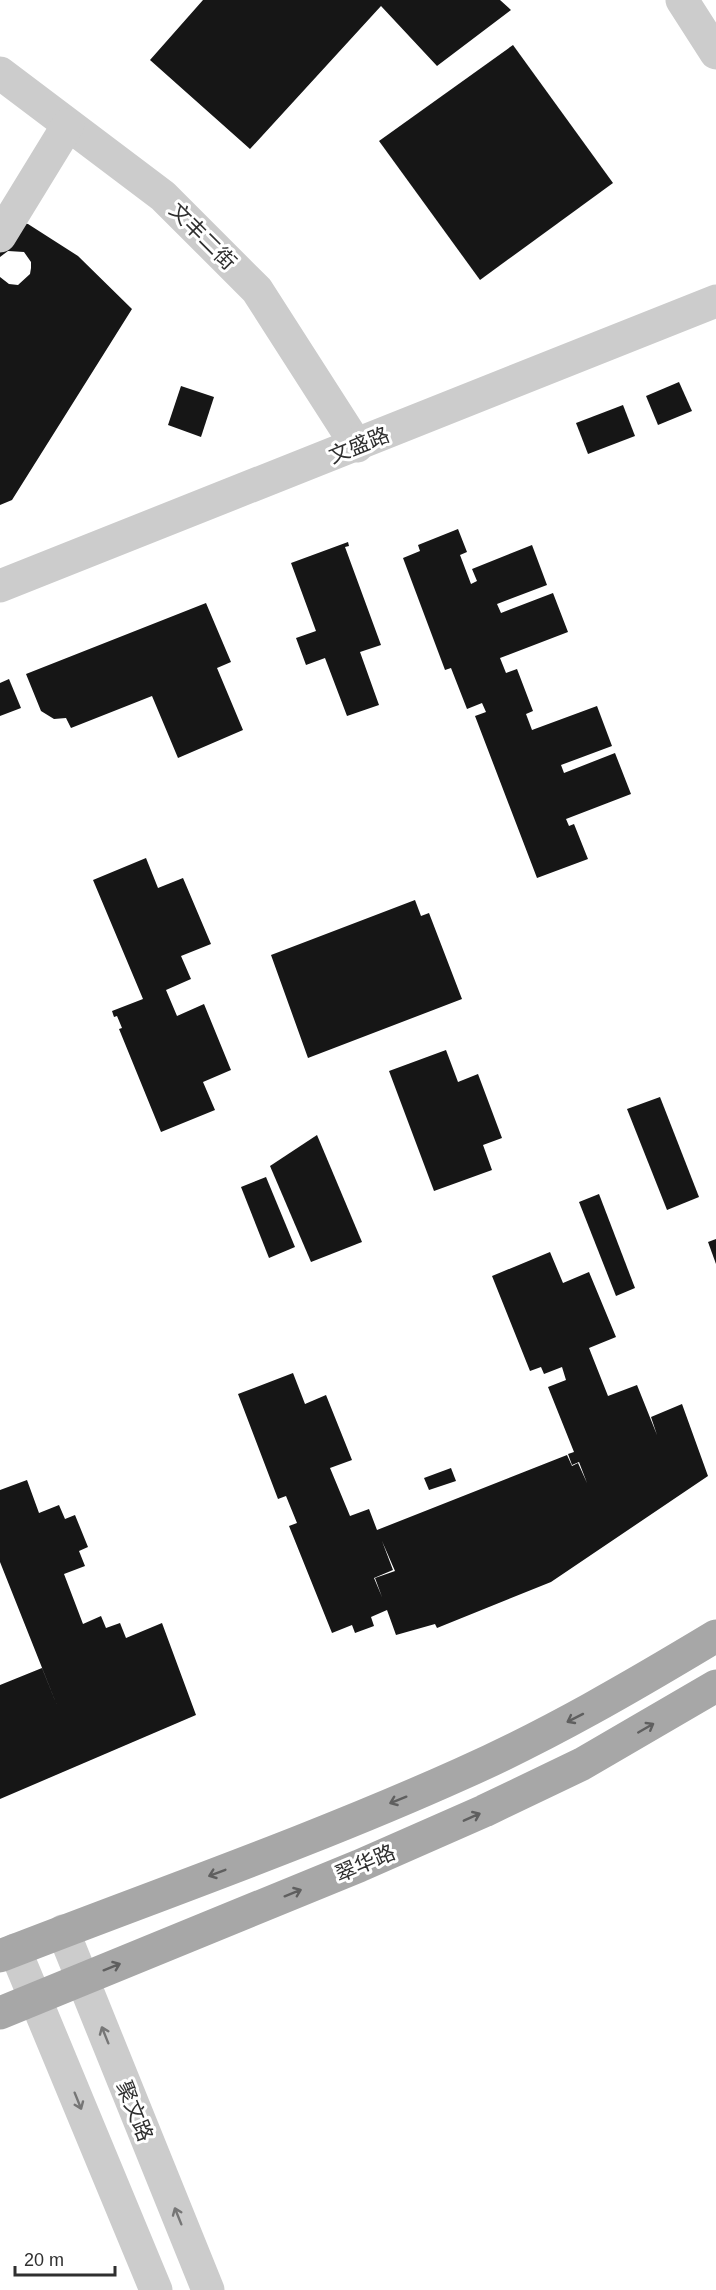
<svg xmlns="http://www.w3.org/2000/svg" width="716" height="2290" viewBox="0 0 716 2290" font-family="Helvetica,'Noto Sans SC',sans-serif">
	<rect width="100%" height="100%" fill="#fff"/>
	<g fill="#161616" fill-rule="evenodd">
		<polygon points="203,0 500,0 511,10 437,66 381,6 250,149 150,60"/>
		<polygon points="513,45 613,183 480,280 379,141"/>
		<polygon points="14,221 28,224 78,256 132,309 12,500 0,505 0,277 9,284 18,285 30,274 31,268 31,262 24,252 8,251 0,257 0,224"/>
		<polygon points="679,382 692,411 658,425 646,396"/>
		<polygon points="181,386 214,397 201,437 168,425"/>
		<polygon points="623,405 635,436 588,454 576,423"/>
		<polygon points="458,529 467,552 460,555 471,584 477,581 472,569 532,545 547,585 497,604 501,613 553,593 568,632 500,658 506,673 517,669 533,711 526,714 532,730 597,706 612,746 561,765 564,773 615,753 631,794 566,819 569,826 574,824 588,859 537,878 475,716 486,712 482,703 467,709 451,668 445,670 403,558 420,551 418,545"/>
		<polygon points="348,542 349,546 345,547 381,645 360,652 379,705 347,716 325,658 306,665 296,638 316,631 291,563"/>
		<polygon points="206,603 231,662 217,668 243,730 178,758 152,696 71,728 66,718 54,719 41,711 26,674"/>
		<polygon points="9,679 21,708 0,716 0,683"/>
		<polygon points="146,858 158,888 183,878 211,944 181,956 191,979 166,990 177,1016 204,1004 231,1070 203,1082 215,1110 161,1132 119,1029 122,1028 117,1016 114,1017 112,1011 143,999 93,880"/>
		<polygon points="415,900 421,916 429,913 462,999 308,1058 271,955"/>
		<polygon points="446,1050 458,1082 478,1074 502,1138 483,1145 492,1170 434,1191 389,1071"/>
		<polygon points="660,1097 699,1197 667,1210 627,1109"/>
		<polygon points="317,1135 362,1242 311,1262 270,1166"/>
		<polygon points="266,1177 295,1247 269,1258 241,1187"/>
		<polygon points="599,1194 635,1288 616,1296 579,1202"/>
		<polygon points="716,1239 716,1264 708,1242"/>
		<path d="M550,1252l13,31 26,-11 27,65 -27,11 19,48 29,-11 20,50 -6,-18 31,-13 26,72 -157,106 -114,46 -2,-4 -39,11 -9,-25 -16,7 3,9 -19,7 -3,-8 -20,8 -43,-107 8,-3 -11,-27 -8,3 -40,-105 55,-21 12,31 21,-9 26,65 -22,8 20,48 19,-7 8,21 190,-75 5,11 6,-3 9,20 -8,-21 -7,3 -4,-11 6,-2 -26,-65 18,-7 -4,-13 -18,7 -3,-7 -11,4 -38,-95zM382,1541l13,30 -20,7 7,19 -8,-19 19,-8z"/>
		<polygon points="451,1468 456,1481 429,1490 424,1478"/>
		<polygon points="27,1480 39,1513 59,1505 65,1519 75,1515 88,1547 79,1551 85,1566 64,1574 83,1624 101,1616 106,1628 120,1623 126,1638 162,1623 196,1715 0,1799 0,1685 42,1668 58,1708 0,1562 0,1490"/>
	</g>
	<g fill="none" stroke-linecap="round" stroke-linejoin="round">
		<g stroke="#ccc" stroke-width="33">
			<polyline points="682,0 716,53"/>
			<polyline points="0,73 163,196 257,290 357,446"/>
			<polyline points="0,236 68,125"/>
			<polyline points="0,586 716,301"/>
			<polyline points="63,1931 208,2290"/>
			<polyline points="15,1950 156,2290"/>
		</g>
		<g stroke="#a7a7a7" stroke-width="33">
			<path d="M0,1956c154,-60 310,-114 461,-182 88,-39 172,-88 255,-138"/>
			<polyline points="0,2013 359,1866 484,1811 582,1764 716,1686"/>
		</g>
	</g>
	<defs><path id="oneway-shaft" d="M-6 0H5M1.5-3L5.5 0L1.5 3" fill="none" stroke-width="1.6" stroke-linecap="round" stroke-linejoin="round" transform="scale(1.5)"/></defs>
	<g stroke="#5f5f5f">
		<use href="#oneway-shaft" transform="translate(575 1718) rotate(153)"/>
		<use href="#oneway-shaft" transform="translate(646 1728) rotate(-30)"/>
		<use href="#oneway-shaft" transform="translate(398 1800) rotate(158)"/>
		<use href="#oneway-shaft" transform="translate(472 1817) rotate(-24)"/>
		<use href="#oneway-shaft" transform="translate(217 1873) rotate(159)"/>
		<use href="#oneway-shaft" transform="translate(293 1893) rotate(-22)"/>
		<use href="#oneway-shaft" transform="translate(112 1967) rotate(-22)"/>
	</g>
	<g stroke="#767676">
		<use href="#oneway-shaft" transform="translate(105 2035) rotate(-112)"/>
		<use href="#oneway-shaft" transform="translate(78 2101) rotate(68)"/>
		<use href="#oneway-shaft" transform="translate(178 2216) rotate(-112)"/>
	</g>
	<g text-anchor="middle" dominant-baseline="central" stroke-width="6" stroke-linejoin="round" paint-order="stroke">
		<g font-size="21" fill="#2f2f2f" stroke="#fff">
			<text transform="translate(203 236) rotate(45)">文丰二街</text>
			<text transform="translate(359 445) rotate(-22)">文盛路</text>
			<text transform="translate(365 1863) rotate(-23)">翠华路</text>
			<text transform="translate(135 2111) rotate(68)">聚文路</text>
		</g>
	</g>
	<path d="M15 2266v9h100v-9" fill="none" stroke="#2f2f2f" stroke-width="3"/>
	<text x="24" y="2266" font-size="18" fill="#2f2f2f" stroke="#ffffff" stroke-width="4.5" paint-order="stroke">20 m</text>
</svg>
